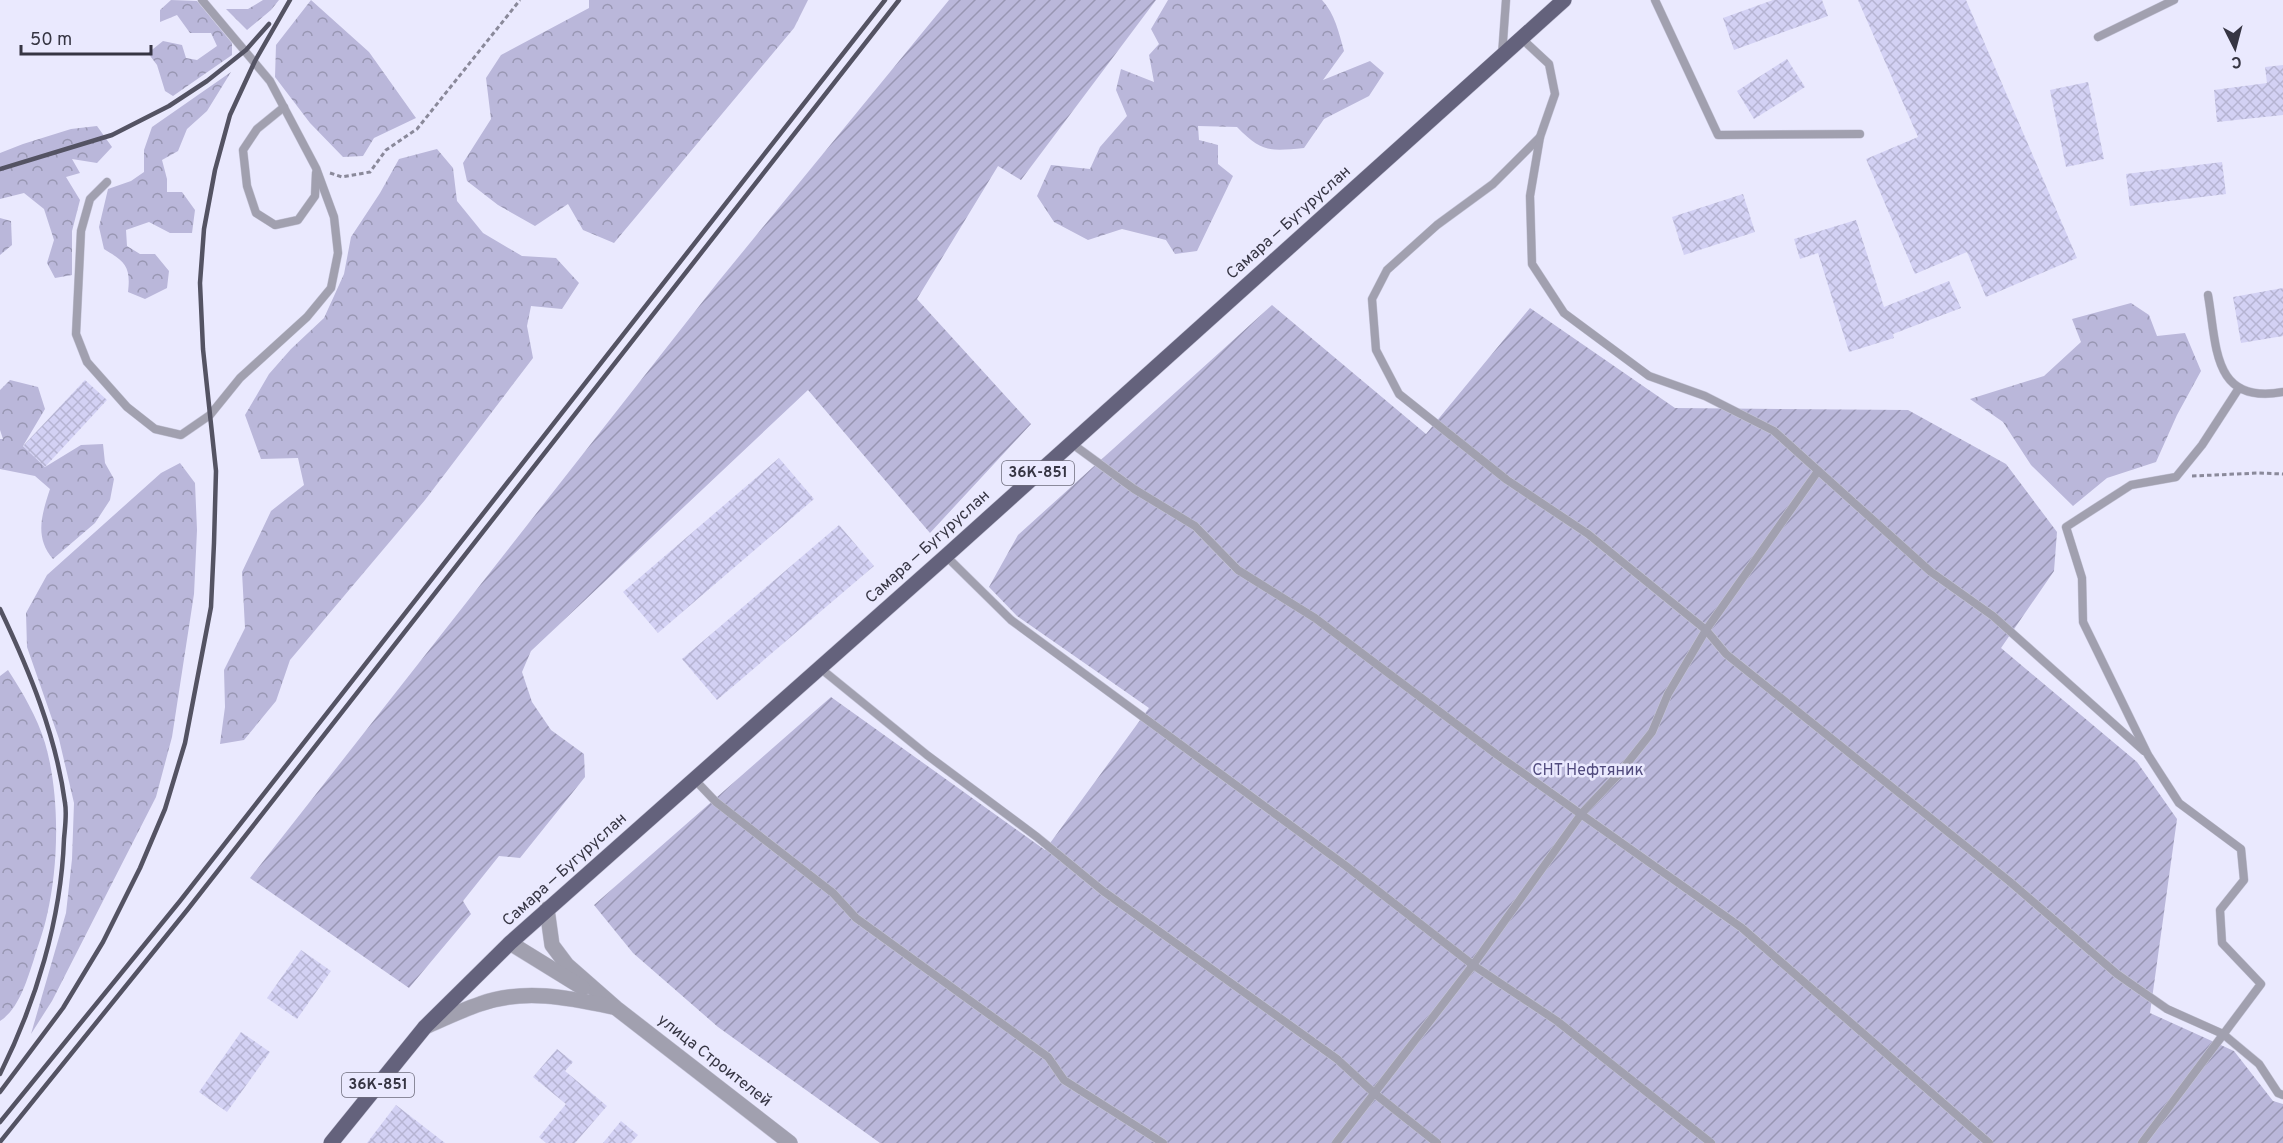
<svg xmlns="http://www.w3.org/2000/svg" width="2283" height="1143" viewBox="0 0 2283 1143" font-family="Overpass,sans-serif">
	<defs>
		<pattern id="forest-crowns" width="20" height="18" patternUnits="userSpaceOnUse" patternTransform="scale(1.5)"><rect width="20" height="18" fill="#bab7da"/><path d="M2 6a3 3 0 1 1 6 0M12 15a3 3 0 1 1 6 0" fill="none" stroke="#9896b2"/></pattern>
		<pattern id="garden-furrows" width="10" height="10" patternUnits="userSpaceOnUse" patternTransform="scale(1.5)"><rect width="10" height="10" fill="#bab7da"/><path d="M-1 1l2-2M0 10L10 0M9 11l2-2" fill="none" stroke="#9896b2"/></pattern>
		<pattern id="building-cross-hatch" width="8" height="8" patternUnits="userSpaceOnUse" patternTransform="scale(1.5)"><rect width="8" height="8" fill="#d3d1f4"/><path d="M0 0l8 8M0 8l8-8" fill="none" stroke="#b6b4d2"/></pattern>
	</defs>
	<rect width="100%" height="100%" fill="#eae9fe"/>
	<g fill="url(#forest-crowns)">
		<polygon points="171,0 197,1 232,43 232,55 173,96 165,91 157,65 148,53 163,41 182,45 186,58 197,60 217,46 211,33 190,33 177,15 160,22 160,10"/>
		<polygon points="263,0 279,0 271,10 247,30 226,9 248,9"/>
		<polygon points="311,0 369,52 416,118 374,138 363,156 343,157 310,123 275,77 276,45"/>
		<polygon points="589,0 808,0 794,28 614,243 583,230 568,204 535,226 498,205 467,181 463,163 491,119 486,78 501,55 589,8"/>
		<path d="M1168,0h154c13,14 17,33 22,51l-21,29 47,-19 14,12 -15,23 -45,23 -20,29c-33,3 -42,5 -67,-21l-39,-1 1,14 19,5v19l15,12 -36,75 -22,3 -9,-14 -44,-11 -34,11 -34,-18 -17,-26 14,-31 39,4 10,-22 27,-31 -11,-26 5,-21 33,13 -5,-27 10,-11 -8,-15z"/>
		<path d="M231,72l-24,39 -20,18 -9,22 -16,9 5,19v13h15l13,18 -3,23h-22l-21,-11 -23,8 1,16 13,8h15l14,17 -2,17 -22,11 -17,-7c3,-26 -3,-30 -24,-43l-5,-22 9,-38 23,-8 13,-9v-22l8,-23z"/>
		<polygon points="97,126 112,147 97,163 72,159 80,173 66,177 80,200 72,231 72,275 55,278 47,263 54,240 44,209 24,193 0,199 0,153 23,144 71,129"/>
		<polygon points="437,149 453,168 457,201 483,233 522,256 556,258 579,283 562,309 531,306 527,326 533,358 425,500 290,660 276,701 244,740 220,744 225,707 224,670 245,628 242,572 271,511 304,485 298,458 261,459 245,415 269,374 291,349 324,318 344,274 351,237 380,193 399,159"/>
		<polygon points="0,218 11,221 12,245 0,255"/>
		<polygon points="2131,303 2149,315 2157,336 2185,333 2201,371 2177,415 2156,462 2107,478 2073,506 2031,465 2003,422 1970,399 2044,376 2081,342 2072,319"/>
		<path d="M10,380l28,7 7,22 -22,37 22,21 36,-22 22,-1 2,19 9,16 -4,21 -15,23 -42,36c-19,-22 -11,-45 -3,-70l-15,-13 -35,-7v-30h3l-3,-9v-40z"/>
		<polygon points="180,463 195,483 197,530 194,594 172,737 156,797 52,1001 31,1034 66,913 72,859 74,803 59,739 27,647 26,613 47,575 161,473"/>
		<path d="M8,670c15,23 29,47 37,73 15,51 14,121 2,172 -3,15 -9,30 -13,44 -7,21 -15,50 -34,62v-345z"/>
	</g>
	<g fill="url(#garden-furrows)">
		<polygon points="949,0 1156,0 1021,180 998,166 917,299 1031,424 930,533 808,390 531,651 522,672 532,702 551,730 584,754 585,777 520,858 499,856 463,901 471,914 409,988 250,878 718,282"/>
		<polygon points="1272,305 1426,434 1530,308 1675,408 1908,410 2006,464 2057,532 2054,571 2001,648 2137,762 2177,819 2150,1013 2234,1051 2273,1101 2283,1104 2283,1143 880,1143 718,1027 633,953 594,905 831,697 1045,850 1149,708 1017,616 989,587 1018,535"/>
	</g>
	<g fill="url(#building-cross-hatch)">
		<polygon points="1773,0 1822,0 1828,16 1734,50 1723,18"/>
		<polygon points="1858,0 1966,0 2077,258 1986,297 1967,252 1915,274 1866,159 1918,137"/>
		<polygon points="1787,59 1805,87 1754,119 1737,91"/>
		<polygon points="2283,65 2283,115 2217,122 2214,90 2267,83 2265,67"/>
		<polygon points="2088,82 2104,159 2066,167 2050,90"/>
		<polygon points="2222,162 2226,194 2130,206 2126,174"/>
		<polygon points="1743,194 1755,232 1684,255 1672,217"/>
		<polygon points="1856,220 1884,307 1949,281 1961,308 1893,334 1894,338 1849,352 1818,253 1800,259 1794,239"/>
		<polygon points="2283,288 2283,336 2241,343 2233,297"/>
		<polygon points="85,380 107,400 45,467 23,446"/>
		<polygon points="779,458 814,499 658,633 623,592"/>
		<polygon points="839,525 874,566 717,700 682,659"/>
		<polygon points="301,950 331,971 297,1019 267,998"/>
		<polygon points="241,1032 270,1052 227,1112 199,1092"/>
		<polygon points="557,1049 573,1062 565,1071 607,1106 575,1143 546,1143 539,1137 566,1104 533,1077"/>
		<polygon points="396,1105 445,1143 367,1143"/>
		<polygon points="621,1121 638,1135 631,1143 603,1143"/>
	</g>
	<g fill="none" stroke-linecap="round" stroke-linejoin="round">
		<g stroke="#c6c5d9" stroke-width="9">
			<g id="service">
				<polyline points="1655,0 1718,135 1860,134"/>
				<polyline points="2098,37 2174,0"/>
				<polyline points="1521,38 1549,64 1555,94 1540,137 1493,184 1437,225 1387,270 1372,299 1376,350 1399,394 1507,480 1588,534 1706,630 1726,654 2009,881 2117,974 2167,1009 2223,1034 2259,1064 2278,1093 2283,1095"/>
				<polyline points="1502,55 1506,0"/>
				<polyline points="284,107 257,129 243,150 247,186 256,213 275,225 298,220 315,196 316,173"/>
				<polyline points="1540,137 1530,196 1532,264 1564,313 1649,376 1705,396 1774,431 1931,572 1993,616 2144,751"/>
				<polyline points="107,182 90,199 81,231 76,334 87,362 127,407 155,429 181,435 210,415 240,378 307,317 331,288 338,253 334,217 316,168 270,81 202,0"/>
				<path d="M2208,295c9,51 4,110 75,97"/>
				<polyline points="1071,443 1134,489 1195,526 1238,570 1315,618 1496,754 1742,928 1989,1143"/>
				<polyline points="946,556 1011,620 1346,866 1473,965 1557,1021 1711,1143"/>
				<polyline points="820,668 927,755 1037,837 1103,891 1337,1059 1374,1093 1437,1143"/>
				<polyline points="695,780 716,802 833,893 856,918 1048,1057 1064,1080 1163,1143"/>
				<polyline points="1336,1143 1473,965 1582,813 1617,776 1652,732 1668,694 1706,630 1818,471"/>
				<polyline points="2142,1143 2261,984 2222,943 2220,910 2244,880 2241,849 2179,803 2148,755 2083,622 2082,578 2066,527 2131,485 2176,477 2202,445 2239,388"/>
			</g>
		</g>
		<g stroke="#c6c5d9" stroke-width="16">
			<g id="minor">
				<polyline points="547,909 552,945 567,965 616,1008 790,1143"/>
				<polyline points="510,943 583,988"/>
				<path d="M425,1027c18,-8 37,-17 55,-23 44,-16 90,-6 133,3"/>
			</g>
		</g>
		<g stroke="#c6c5d9" stroke-width="16">
			<polyline id="primary" points="331,1143 425,1027 510,943 946,556 1564,0"/>
		</g>
		<g stroke="#8a899a" stroke-width="3" stroke-dasharray="4.5 3" stroke-linecap="butt">
			<polyline points="330,173 342,177 370,172 386,150 417,129 520,0"/>
			<polyline points="2192,476 2259,473 2283,474"/>
		</g>
		<use href="#service" stroke="#a1a0af" stroke-width="8"/>
		<use href="#minor" stroke="#a1a0af" stroke-width="15"/>
		<use href="#primary" stroke="#64627c" stroke-width="15"/>
		<g stroke="#545363" stroke-width="4.5">
			<polyline points="0,169 112,135 169,106 207,81 246,50 269,24"/>
			<path d="M0,609c29,61 56,126 65,194 2,11 0,24 -1,36 -3,81 -28,163 -64,235"/>
			<polyline points="0,1092 63,1008 103,942 140,868 165,809 185,743 211,607 214,543 216,471 203,349 200,283 204,229 215,170 230,115 255,61 290,0"/>
			<polyline points="0,1122 180,901 885,0"/>
			<polyline points="0,1142 188,909 899,0"/>
		</g>
	</g>
	<g text-anchor="middle" dominant-baseline="central" stroke-width="5" stroke-linejoin="round" paint-order="stroke">
		<g fill="#eae9fe" stroke="#6c6b7b" stroke-width="1.5">
			<rect x="1002" y="461" width="72" height="24" rx="4.5"/>
			<rect x="342" y="1073" width="72" height="24" rx="4.5"/>
		</g>
		<g font-size="15" font-weight="bold" fill="#363543">
			<text x="1038" y="473">36К-851</text>
			<text x="378" y="1085">36К-851</text>
		</g>
		<g font-size="16" fill="#363543" stroke="#eae9fe">
			<text transform="translate(1289 223) rotate(-42)">Самара — Бугуруслан</text>
			<text transform="translate(928 547) rotate(-42)">Самара — Бугуруслан</text>
			<text transform="translate(565 870) rotate(-42)">Самара — Бугуруслан</text>
			<text transform="translate(714 1061) rotate(38)">улица Строителей</text>
		</g>
		<g font-size="16" fill="#504a7d" stroke="#eae9fe">
			<text x="1588" y="771">СНТ Нефтяник</text>
		</g>
	</g>
	<g transform="translate(2235 48) rotate(174)" stroke="#eae9fe" stroke-width="4.5" paint-order="stroke">
	<path d="M0-4.5L10 22L0 15L-10 22Z" fill="#363543"/>
	<text y="-9" font-size="16" font-weight="bold" text-anchor="middle" fill="#363543">С</text>
	</g>
	<path d="M21 45v9h130v-9" fill="none" stroke="#363543" stroke-width="3"/>
	<text x="30" y="45" font-size="18" fill="#363543" stroke="#eae9fe" stroke-width="4.5" paint-order="stroke">50 m</text>
</svg>
